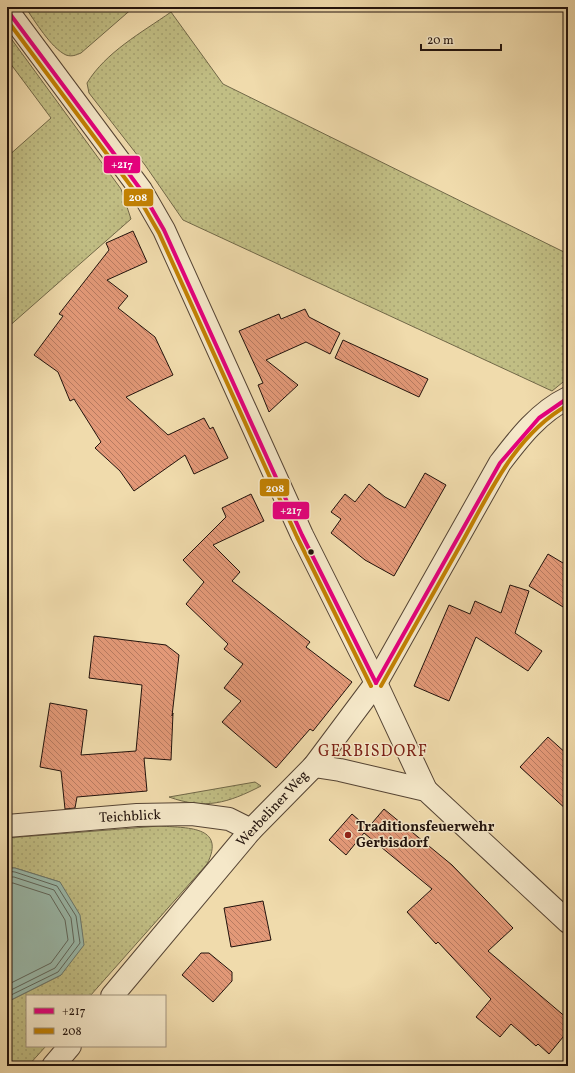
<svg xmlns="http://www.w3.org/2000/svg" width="575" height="1073" viewBox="0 0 575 1073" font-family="Vollkorn,serif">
	<defs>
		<pattern id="grass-dots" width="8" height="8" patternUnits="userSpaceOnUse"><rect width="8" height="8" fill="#c1be84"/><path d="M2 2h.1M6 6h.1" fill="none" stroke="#a6a271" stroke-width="1.8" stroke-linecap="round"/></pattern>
		<pattern id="building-back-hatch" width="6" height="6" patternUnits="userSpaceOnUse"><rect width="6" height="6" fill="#e39978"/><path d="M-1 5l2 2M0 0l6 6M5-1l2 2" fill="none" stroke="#b87b61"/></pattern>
	</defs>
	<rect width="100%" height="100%" fill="#f0dbac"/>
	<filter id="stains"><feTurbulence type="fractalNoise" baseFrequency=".005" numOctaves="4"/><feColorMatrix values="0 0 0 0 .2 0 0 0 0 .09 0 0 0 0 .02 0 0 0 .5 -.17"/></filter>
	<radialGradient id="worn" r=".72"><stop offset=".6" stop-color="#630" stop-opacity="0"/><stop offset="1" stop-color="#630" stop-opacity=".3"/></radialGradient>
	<g fill="url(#grass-dots)" stroke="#716848">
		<path d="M25,7h109l-53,46c-5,2 -9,4 -15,2 -15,-7 -31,-34 -41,-48z"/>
		<path d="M171,12l52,72 345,170v124l-16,13 -369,-171 -38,-55 -56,-72 -2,-10c19,-31 54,-50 84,-71z"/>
		<polygon points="7,33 121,189 131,219 7,328 7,157 51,118 7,59"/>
		<path d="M255,782l6,4c-33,17 -56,24 -92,11z"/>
		<path d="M159,826c26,2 68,-1 48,38l-117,132h-63v50h19l-18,20h-21v-64l54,-27 -1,-93 -45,-14h-8v-30z"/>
	</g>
	<polygon fill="#9abbad" stroke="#6a776d" points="7,868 15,868 60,882 80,915 84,945 61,975 7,1002"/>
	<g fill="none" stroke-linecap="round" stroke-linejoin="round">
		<g stroke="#5e665c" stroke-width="1">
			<polyline points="7,871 15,872 57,886 76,916 80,943 58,972 7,997"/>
			<polyline points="7,877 14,877 54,890 71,918 74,942 55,968 7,992"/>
			<polyline points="7,883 13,883 50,895 65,920 68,940 51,963 7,985"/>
		</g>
	</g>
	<g fill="url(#building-back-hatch)" stroke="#21120c">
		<polygon points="133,231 147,262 107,280 128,296 118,308 155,337 173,375 126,397 168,435 204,418 210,429 213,427 228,458 194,474 185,455 134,491 120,471 95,448 101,442 74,399 70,401 58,372 34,355 63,316 59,314 109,250 106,243"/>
		<polygon points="305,309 309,317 340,333 330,354 306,342 266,360 298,385 269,412 258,385 263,383 239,331 279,314 281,319"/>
		<polygon points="343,340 428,379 419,397 335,358"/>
		<polygon points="425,473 446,485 394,576 365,560 331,533 341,519 331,512 345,494 355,502 369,484 385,497 405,508"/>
		<polygon points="251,494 264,521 213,545 240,572 232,581 310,642 306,647 352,682 313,731 310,729 276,768 222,722 241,701 224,688 243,664 224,649 228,644 186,604 204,582 183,560 226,517 222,508"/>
		<polygon points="548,554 568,566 568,610 529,586"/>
		<polygon points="510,585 529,591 515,633 542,651 528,671 476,637 449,701 414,686 449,605 470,614 475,601 501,613"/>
		<polygon points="94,636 166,645 179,655 172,716 173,713 171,760 144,758 147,791 77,797 75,808 65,809 61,771 40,767 50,703 87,710 81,755 136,751 142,685 89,678"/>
		<polygon points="548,737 568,755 568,811 520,767"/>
		<polygon points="384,809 452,865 513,928 488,951 568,1019 568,1031 549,1054 538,1044 536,1046 511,1024 500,1037 476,1017 491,999 438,942 436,944 407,912 432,889 364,833 346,855 329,840 352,814 368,828 367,829"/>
		<polygon points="263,901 271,940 231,947 224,908"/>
		<polygon points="201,953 209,953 232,972 232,981 213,1002 182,975"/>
	</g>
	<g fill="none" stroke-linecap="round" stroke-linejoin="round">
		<g stroke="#554434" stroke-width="24">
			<g id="minor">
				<polyline points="7,10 141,190 164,230 302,535 376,683 426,790"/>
				<polyline points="314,766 340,770 426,790 568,922"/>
				<polyline points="7,826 137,815 192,814 229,819 251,830"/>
				<polyline points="112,996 251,830 314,766 376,683"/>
				<polyline points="53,1066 70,1046"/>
			</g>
		</g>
		<g stroke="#554434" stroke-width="24">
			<path id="tertiary" d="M376,683l124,-220c19,-25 39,-51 68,-65"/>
		</g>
		<use href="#minor" stroke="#f5e8c9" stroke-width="22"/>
		<use href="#tertiary" stroke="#f5e8c9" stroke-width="22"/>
		<g stroke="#f5e8c9" stroke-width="7">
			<g id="bus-1">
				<polyline points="7,10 141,190 164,230 302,535 376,683"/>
				<polyline points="376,683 500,463 539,418 568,398"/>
			</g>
		</g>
		<g stroke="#f5e8c9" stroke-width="7">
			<g id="bus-2">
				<polyline points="7,20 136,193 159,233 297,537 371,686"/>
				<path d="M381,686c25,-44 50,-88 75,-133 30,-52 56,-117 112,-148"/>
			</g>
		</g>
		<use href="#bus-1" stroke="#e5007d" stroke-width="4"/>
		<use href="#bus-2" stroke="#c28103" stroke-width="4"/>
	</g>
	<circle fill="#21120c" stroke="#f5e8c9" stroke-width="1.5" cx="311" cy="552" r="3.5"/>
	<circle fill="#8f2418" stroke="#f5e8c9" stroke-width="1.5" cx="348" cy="835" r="4"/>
	<g text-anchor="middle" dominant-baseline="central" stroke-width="3" stroke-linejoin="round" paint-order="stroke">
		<g font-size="14" fill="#21120c" stroke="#f5e8c9">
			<text transform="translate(273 809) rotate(-47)">Werbeliner Weg</text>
			<text transform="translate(130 817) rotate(-3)">Teichblick</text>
		</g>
		<g font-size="14" font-weight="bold" fill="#21120c" stroke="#f5e8c9" text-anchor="start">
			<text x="356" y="827">Traditionsfeuerwehr<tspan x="356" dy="16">Gerbisdorf</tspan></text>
		</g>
		<g font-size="16" letter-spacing="1" fill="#7a1f14" stroke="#f5e8c9">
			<text x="373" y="752">GERBISDORF</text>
		</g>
	</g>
	<g stroke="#f5e8c9" stroke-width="1.5">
		<rect x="103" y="155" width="38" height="19" rx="4" fill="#e5007d"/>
		<rect x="123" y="188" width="31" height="19" rx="4" fill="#c28103"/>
		<rect x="259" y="478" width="31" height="19" rx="4" fill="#c28103"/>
		<rect x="272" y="501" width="38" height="19" rx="4" fill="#e5007d"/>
	</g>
	<g font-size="11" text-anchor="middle" font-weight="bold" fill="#fff">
		<text x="122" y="168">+217</text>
		<text x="138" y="201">208</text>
		<text x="275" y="492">208</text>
		<text x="291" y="514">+217</text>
	</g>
	<rect width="575" height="1073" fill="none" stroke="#f0dbac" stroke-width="24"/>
	<rect x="8" y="8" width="559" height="1057" fill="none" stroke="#21120c" stroke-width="2"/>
	<rect x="12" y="12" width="551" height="1049" fill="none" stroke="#21120c"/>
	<rect x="26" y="995" width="140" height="52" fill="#f5e8c9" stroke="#a0927d"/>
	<rect x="34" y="1008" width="20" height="6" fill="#e5007d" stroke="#a0927d"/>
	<text x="62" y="1015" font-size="12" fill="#21120c">+217</text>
	<rect x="34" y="1028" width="20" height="6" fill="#c28103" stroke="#a0927d"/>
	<text x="62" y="1035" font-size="12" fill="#21120c">208</text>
	<path d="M421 44v6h80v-6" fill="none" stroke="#21120c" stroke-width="2"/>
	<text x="427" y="44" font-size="12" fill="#21120c" stroke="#f5e8c9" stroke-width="3" paint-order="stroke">20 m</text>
	<rect width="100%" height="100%" filter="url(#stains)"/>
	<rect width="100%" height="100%" fill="url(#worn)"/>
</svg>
